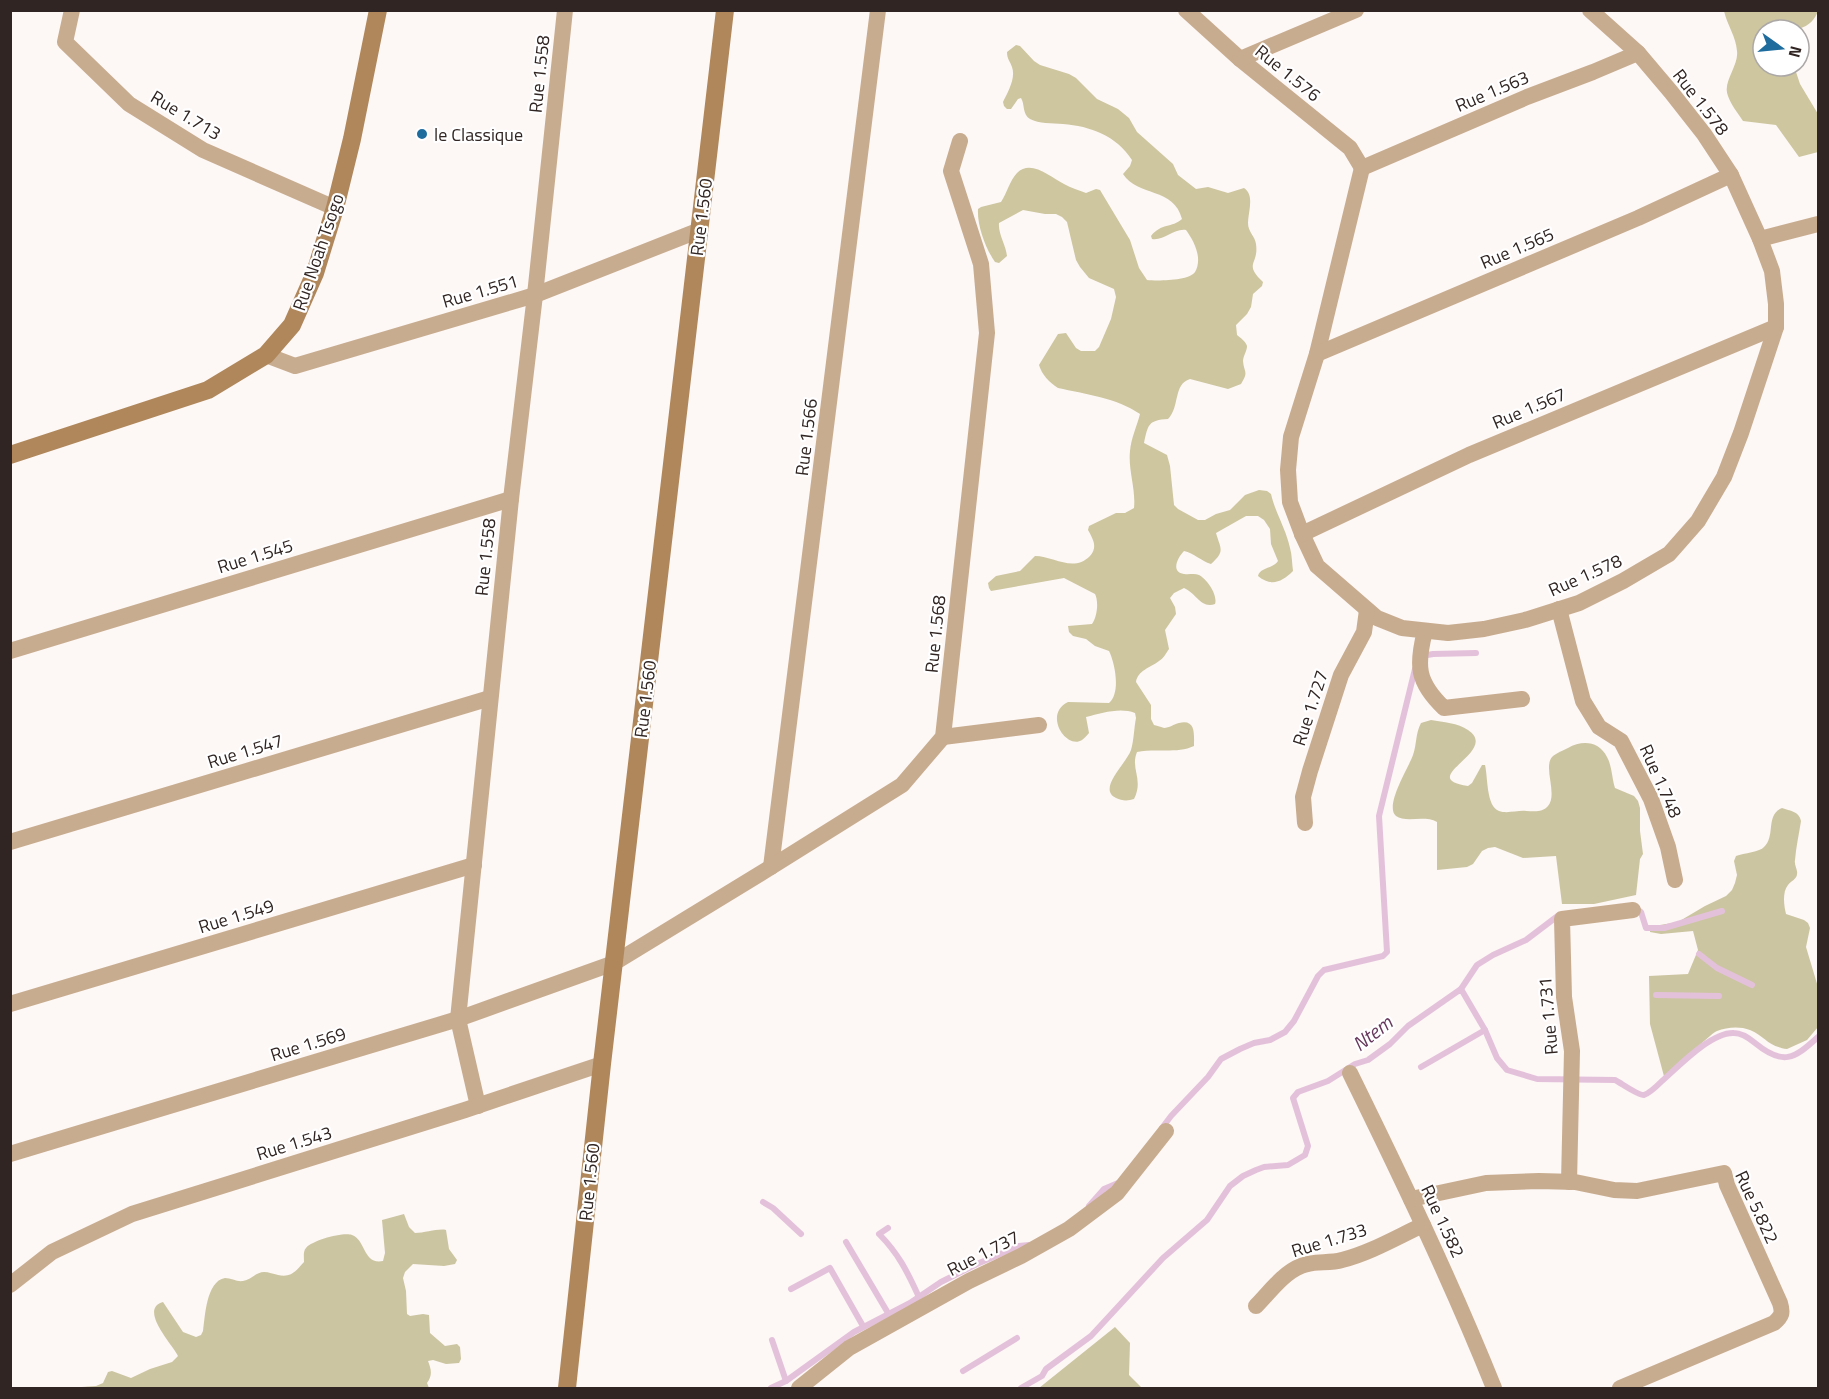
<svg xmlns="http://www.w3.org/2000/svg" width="1829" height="1399" viewBox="0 0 1829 1399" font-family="'Titillium Web',sans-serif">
	<rect width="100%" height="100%" fill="#fdf7f5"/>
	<g fill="#ccc5a1">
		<path d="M1431,720c12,2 27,3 37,10 33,22 -54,48 0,56l4,-3 10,-18h3c3,12 1,41 14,46 8,3 19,-1 27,0 8,0 16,2 22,-5 10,-12 -5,-38 4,-49 4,-4 12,-7 16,-9 14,-8 31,-7 39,9 5,9 5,22 8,31l19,8 4,5 2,7v23l3,23 -3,5 -4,36 -42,9h-32l-6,-48 -33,2 -28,-11 -7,1 -6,3 -9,13 -6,3 -30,3v-48c-12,-7 -32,1 -41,-6 -12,-10 13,-49 17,-61 4,-11 2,-20 8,-32z"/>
		<path d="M1782,808c8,3 17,3 19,13 -2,13 -5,26 -6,39 -1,5 3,10 2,14 0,5 -6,7 -9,11 -6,7 -4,21 -2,29l18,6 4,3 2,5 -4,19 12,40v40l-11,13 -20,9c-20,-3 -21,-12 -37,-19 -10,-4 -23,-3 -33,1 -9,4 -42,39 -52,49l-15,-56 -1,-48 39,-2 10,-24 -5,-19 -32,3 -11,-2v-3l4,-3 24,-4 27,-16 21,-10 6,-6 3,-7 2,-8 -3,-14 2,-5c8,-3 24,-4 28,-9 12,-11 1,-32 18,-39z"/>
		<path d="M404,1214l5,13 6,6c10,0 24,-5 31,-3l3,19 8,11 -2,4 -11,2 -31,-2 -8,8 -2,6 3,13 1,23 3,2 13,-2 6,1 1,18 15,13 12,-2 3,3 1,12 -2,4 -13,1 -13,-4 -5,1c3,8 5,14 -1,22l2,5h-362l29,-2 7,-3 5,-11 4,-1 19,7 19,-9 22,-7 6,-6c-5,-11 -40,-47 -15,-54l20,30 13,5 5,-2 2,-4c2,-13 3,-50 22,-53 6,0 12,4 18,3 8,-1 13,-9 21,-9 5,0 9,2 14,3 13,3 18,-4 26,-13 0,-5 -1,-11 2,-14 7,-8 37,-16 46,-13 14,5 11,30 31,26l2,-8 -3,-33z"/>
		<polygon points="1115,1327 1130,1343 1129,1375 1142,1388 1039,1388"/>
	</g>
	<g fill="#cdc69f">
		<path d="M1724,11h94c-9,24 -33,19 -55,19v36h31l6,18 18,30v38l-19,5 -23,-32 -33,-4c-5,-8 -12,-16 -15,-25 -6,-14 11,-30 9,-45 -1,-15 -10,-26 -13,-40z"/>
		<path d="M1016,45l4,1 14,15 6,4 29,9 7,4 21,21 21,10 11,9 8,14 36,32 5,11 18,14 12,-2 20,6 16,-5c11,7 4,24 4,35 0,9 7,13 8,21 3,21 -13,19 7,38l-1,4 -9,8 -2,13 -4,7 -11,11 1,10c4,3 9,7 10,11 0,5 -4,10 -4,15 1,12 6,10 -2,23l-13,5 -38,-10c-17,5 -10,28 -22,40 -20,1 -20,6 -24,24l23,12 3,11 4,39 4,4 20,11h7l11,-6 14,-4 15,-15 14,-5 8,1 4,3c4,18 15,35 19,54 2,7 2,16 3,23 -11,11 -22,16 -35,5 2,-9 15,-7 20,-15l-7,-17 -1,-15 -6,-9 -6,-4h-12l-30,17c5,17 9,18 -5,31 -10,-3 -17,-11 -27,-13 -6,6 -14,21 0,23 5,1 10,-1 15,1 8,4 19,20 16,29 -14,5 -19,-11 -31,-16l-10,5 -4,5 5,9 1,7 -11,16 4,19c-3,4 -5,9 -10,12 -9,7 -21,9 -23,21l15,23v14l3,6c1,0 10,3 10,3 5,0 10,-4 15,-5 17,-4 15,11 15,23 -17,8 -39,2 -57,6 -7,17 7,27 -3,47 -6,2 -12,2 -18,-1 -19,-9 10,-34 15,-48 3,-10 3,-22 5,-32l-1,-5c-15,-6 -33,0 -49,4l3,16c-2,2 -4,5 -7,7 -16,10 -39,-26 -14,-38l41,1c12,-10 6,-40 0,-52l-14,-5 -9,-7 -13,-3 -4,-4 -1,-6 24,-2c5,-7 7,-22 3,-30l-31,-16 -73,13 -2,-3 -1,-5 8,-7 24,-5 15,-15c19,0 38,17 55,0 8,-9 3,-17 -2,-26l1,-4 27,-13h9l9,-5c2,-19 -6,-38 -4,-57 1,-13 7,-25 10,-37 -23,-16 -55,-20 -82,-26 -9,-6 -16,-13 -19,-23l19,-31 8,-1 10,15 5,3h14l4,-4 12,-28 5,-22 -2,-8 -25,-11 -9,-11 -4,-7 -9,-38 -5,-5 -6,-3h-11l-22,-4 -24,13c-1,11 7,22 8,33l-8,7 -4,-1c-9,-13 -18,-36 -17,-53l3,-2 20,-5c6,-9 9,-22 16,-29 14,-14 33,4 47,11 7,4 15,6 22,9l10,-4 4,1 30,50 9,28 8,12c10,1 42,1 48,-8 8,-14 -1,-31 -9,-42 -12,-2 -22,11 -34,9l-1,-3c10,-13 21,-8 31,-17 -8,-32 -44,-22 -59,-45l7,-8 2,-6c-15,-24 -42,-34 -69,-36 -11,-1 -24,0 -33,-5 -8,-5 -5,-15 -9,-21l-3,1 -7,10h-4l-3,-3 -1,-4c5,-10 13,-24 9,-35 -2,-6 -5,-8 -5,-15z"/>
	</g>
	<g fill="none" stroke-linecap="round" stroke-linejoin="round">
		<g stroke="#e4c1db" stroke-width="6">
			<polyline points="1422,656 1433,654 1476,653"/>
			<polyline points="1636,908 1641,912 1646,928 1664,928 1722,911"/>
			<polyline points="1699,954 1717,968 1752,985"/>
			<polyline points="1461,989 1477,965 1493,955 1526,940 1559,915"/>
			<polyline points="1656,995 1719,996"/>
			<polyline points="1421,1067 1485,1030"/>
			<polyline points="1162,1128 1171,1116 1208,1077 1221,1059 1240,1049 1254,1043 1270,1040 1285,1032 1294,1021 1318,976 1324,970 1383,956 1387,952 1379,816 1415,669"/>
			<polyline points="763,1202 773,1208 801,1234"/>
			<polyline points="1089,1206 1104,1189 1118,1183"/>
			<path d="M888,1228l-9,6c19,19 28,37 39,61"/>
			<polyline points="846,1242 888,1313"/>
			<polyline points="791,1289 830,1268 863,1326"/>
			<polyline points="772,1340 786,1381"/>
			<polyline points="963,1371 1017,1338"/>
			<polyline points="771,1388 786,1381 854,1332 910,1303 941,1282 977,1264 1019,1246 1029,1245"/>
			<path d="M1021,1388l21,-12 4,-7 45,-33 72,-78 44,-38 23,-34 13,-10 13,-6 8,-3 24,-2 17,-10 3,-9 -15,-48 5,-6 30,-11 27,-17 13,-4 22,-16 18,-18 53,-37 24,41 12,28 10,12 30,9 78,1c6,3 24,16 29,15 6,-2 13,-9 18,-14 17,-15 49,-49 72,-48 8,0 15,5 21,10 28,23 39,16 63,-6"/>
		</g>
		<g stroke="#c8ac8f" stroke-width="16">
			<polyline points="72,10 65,42 129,104 203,150 335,208"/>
			<polyline points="1186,10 1240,59 1350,148 1362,168"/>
			<polyline points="1240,59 1356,10"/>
			<polyline points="1362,168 1317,354 1291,437 1288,470 1290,502 1302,534 1317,566 1377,618 1402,628 1448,633 1484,629 1525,620 1579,603 1623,581 1669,554 1698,521 1724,477 1741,433 1776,327 1776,304 1772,271 1760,239 1731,175 1704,134 1671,92 1638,53 1590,10"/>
			<polyline points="1362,168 1527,97 1593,72 1638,53"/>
			<polyline points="1760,239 1818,224"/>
			<polyline points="1317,354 1638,218 1731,175"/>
			<polyline points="266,355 295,366 535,295 700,230"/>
			<polyline points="1302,534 1469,455 1776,327"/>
			<polyline points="1559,609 1583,701 1599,727 1621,741 1651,799 1668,847 1675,880"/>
			<path d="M1425,631c-9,35 -8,51 19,77l78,-9"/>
			<polyline points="10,651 511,499"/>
			<polyline points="943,737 1039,725"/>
			<polyline points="1305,823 1303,797 1310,771 1341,675 1364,632 1367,610"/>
			<polyline points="10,842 490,698"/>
			<polyline points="771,867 878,10"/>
			<polyline points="10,1004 474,865"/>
			<path d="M1350,1073c51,104 101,208 144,315"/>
			<polyline points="478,1106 458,1019 511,499 535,295 565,10"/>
			<polyline points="10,1154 458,1019 614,963 771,867 902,785 943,737 987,333 981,264 951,171 960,141"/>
			<polyline points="1569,1182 1572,1051 1564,997 1562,919 1633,910"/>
			<path d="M1411,1199l75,-16 53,-2 36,1 39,8 23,1 87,-18 3,12 53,118c3,10 2,13 -6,20l-154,65"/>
			<polyline points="10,1285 52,1252 132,1214 465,1110 602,1064"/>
			<path d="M1256,1306c13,-13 27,-33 45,-40 13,-6 27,-2 41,-6 28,-7 55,-23 81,-35"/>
			<polyline points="799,1388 849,1348 969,1281 1021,1256 1069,1229 1117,1193 1166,1131"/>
		</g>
		<g stroke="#af875b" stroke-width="18">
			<polyline points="10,455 208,390 266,355 292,325 315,273 335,208 352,139 378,10"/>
			<polyline points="567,1388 602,1064 725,10"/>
		</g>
	</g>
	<circle fill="#1e6c9e" stroke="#fff" stroke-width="2" cx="422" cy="134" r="6"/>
	<g text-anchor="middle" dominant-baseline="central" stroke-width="4.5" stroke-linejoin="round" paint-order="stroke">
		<g font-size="18" fill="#302522" stroke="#fff">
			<text transform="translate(1288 73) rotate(39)">Rue 1.576</text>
			<text transform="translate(539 74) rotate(-84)">Rue 1.558</text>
			<text transform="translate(1492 91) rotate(-23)">Rue 1.563</text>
			<text transform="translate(1701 102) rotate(52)">Rue 1.578</text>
			<text transform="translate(186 115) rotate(31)">Rue 1.713</text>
			<text transform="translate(701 217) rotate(-83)">Rue 1.560</text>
			<text transform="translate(1517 248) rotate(-23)">Rue 1.565</text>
			<text transform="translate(318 252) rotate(-71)">Rue Noah Tsogo</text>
			<text transform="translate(480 291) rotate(-16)">Rue 1.551</text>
			<text transform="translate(1529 408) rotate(-23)">Rue 1.567</text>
			<text transform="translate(806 437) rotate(-83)">Rue 1.566</text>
			<text transform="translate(255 556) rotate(-17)">Rue 1.545</text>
			<text transform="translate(485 557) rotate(-84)">Rue 1.558</text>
			<text transform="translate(1585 575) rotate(-24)">Rue 1.578</text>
			<text transform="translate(935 634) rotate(-84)">Rue 1.568</text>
			<text transform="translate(645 699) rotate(-83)">Rue 1.560</text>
			<text transform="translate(1310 708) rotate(-72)">Rue 1.727</text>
			<text transform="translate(245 751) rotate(-17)">Rue 1.547</text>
			<text transform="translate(1661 781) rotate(66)">Rue 1.748</text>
			<text transform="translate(236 916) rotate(-17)">Rue 1.549</text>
			<text transform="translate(1548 1016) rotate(-95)">Rue 1.731</text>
			<text transform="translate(308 1044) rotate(-17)">Rue 1.569</text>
			<text transform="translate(294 1143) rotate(-17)">Rue 1.543</text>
			<text transform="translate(589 1182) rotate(-84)">Rue 1.560</text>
			<text transform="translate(1757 1207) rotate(65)">Rue 5.822</text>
			<text transform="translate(1443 1221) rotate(65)">Rue 1.582</text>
			<text transform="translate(1329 1240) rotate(-17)">Rue 1.733</text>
			<text transform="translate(983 1253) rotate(-27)">Rue 1.737</text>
		</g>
		<g font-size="18" fill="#302522" stroke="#fff" text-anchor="start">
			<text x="434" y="134">le Classique</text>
		</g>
		<g font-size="20" font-style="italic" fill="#67395d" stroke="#fff">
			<text transform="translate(1372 1033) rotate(-38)">Ntem</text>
		</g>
	</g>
	<rect width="1829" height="1399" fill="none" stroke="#302522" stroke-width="24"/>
	<g transform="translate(1781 48) rotate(105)"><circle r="28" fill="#ffffff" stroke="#aca8a7" stroke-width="1.5"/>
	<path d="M0-4.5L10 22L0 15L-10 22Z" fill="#1e6c9e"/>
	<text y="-9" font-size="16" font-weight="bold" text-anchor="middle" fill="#302522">N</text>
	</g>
</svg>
